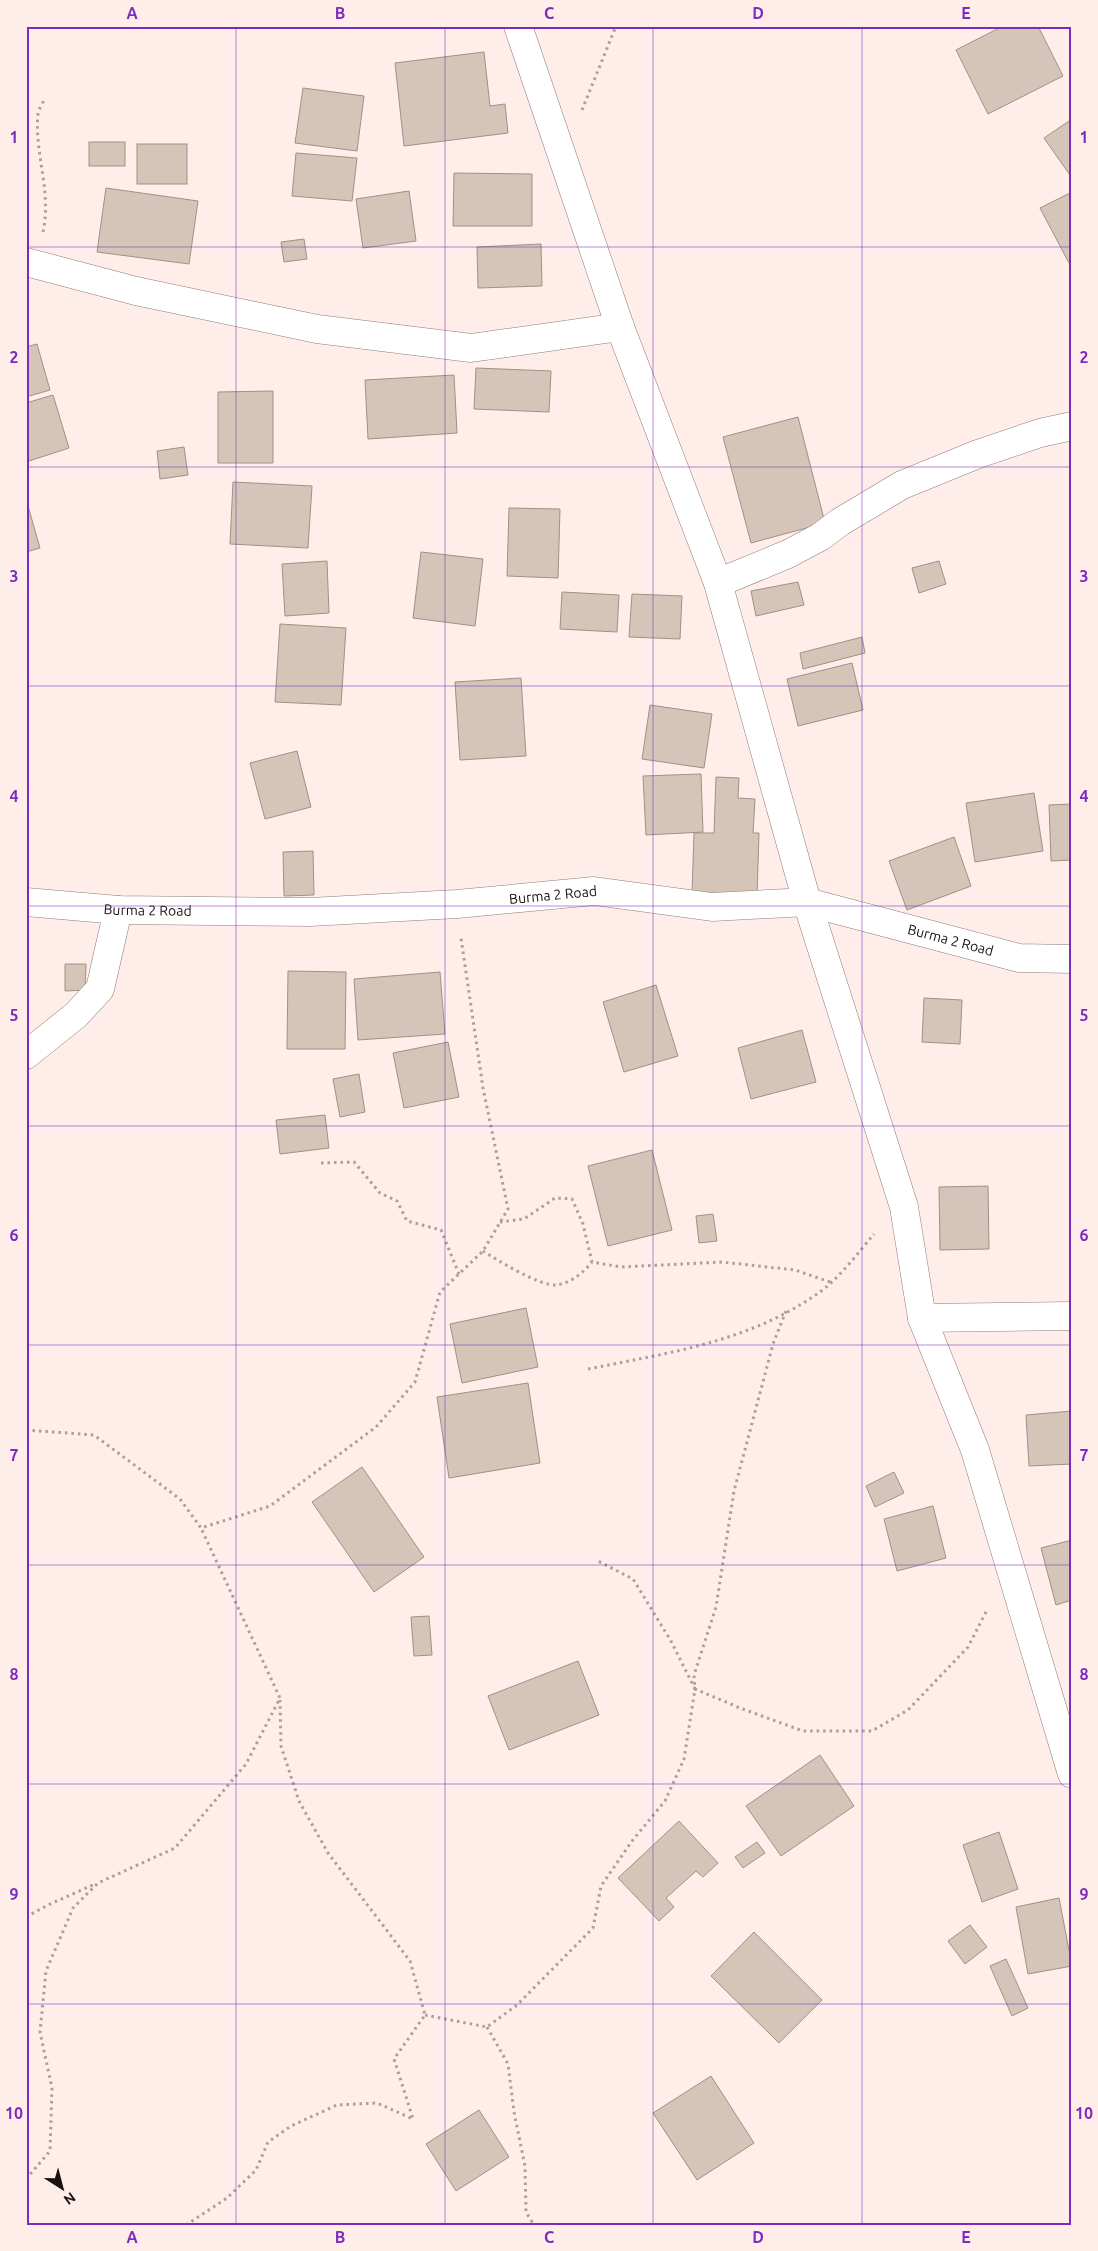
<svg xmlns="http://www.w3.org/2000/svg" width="1098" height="2251" viewBox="0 0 1098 2251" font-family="Ubuntu,sans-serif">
	<rect width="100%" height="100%" fill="#feede9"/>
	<g fill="#d4c5b8" stroke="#9f9185">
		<polygon points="1003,26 1038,26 1063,76 988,114 956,50"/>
		<polygon points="484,52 490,106 505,104 508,133 404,146 395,63"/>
		<polygon points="303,88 364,96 357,151 295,143"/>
		<polygon points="1072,119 1072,178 1044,138"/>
		<rect x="89" y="142" width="36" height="24"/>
		<rect x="137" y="144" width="50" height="40"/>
		<polygon points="296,153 357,158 352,201 292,196"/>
		<polygon points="454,173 532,174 532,226 453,226"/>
		<polygon points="106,188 198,201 189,264 97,252"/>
		<polygon points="409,191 416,241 363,248 356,199"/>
		<polygon points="1072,192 1072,262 1069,263 1040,208"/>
		<polygon points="304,239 307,259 284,262 281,242"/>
		<polygon points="541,244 542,286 478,288 477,247"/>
		<polygon points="37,344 50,390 26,397 26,347"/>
		<polygon points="476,368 551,371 549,412 474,409"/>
		<polygon points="454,375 457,433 368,439 365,380"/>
		<polygon points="273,391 273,463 218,463 218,392"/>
		<polygon points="53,395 69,448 29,461 26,451 26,403"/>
		<polygon points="798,417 825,523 751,543 723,437"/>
		<polygon points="184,447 188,475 160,479 157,451"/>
		<polygon points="233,482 312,486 308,548 230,544"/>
		<polygon points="26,499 40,548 26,552"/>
		<polygon points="509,508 560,509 558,578 507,576"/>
		<polygon points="421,552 483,559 475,626 413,618"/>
		<polygon points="327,561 329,613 285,616 282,564"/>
		<polygon points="939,561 946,584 919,593 912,568"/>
		<polygon points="798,582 804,605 756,616 751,591"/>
		<polygon points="562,592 619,595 617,632 560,629"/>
		<polygon points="632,594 682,596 680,639 629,637"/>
		<polygon points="280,624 346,628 341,705 275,702"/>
		<polygon points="862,637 865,653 803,669 800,653"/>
		<polygon points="852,663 863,710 798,726 787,679"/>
		<polygon points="521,678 526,756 460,760 455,682"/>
		<polygon points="650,705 712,714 704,768 642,759"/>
		<polygon points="297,751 311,807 265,819 250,763"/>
		<polygon points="701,774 703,832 646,835 643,776"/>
		<polygon points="716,777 739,778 738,798 755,799 753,833 759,833 757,896 692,894 694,833 714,833"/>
		<polygon points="1034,793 1043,851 975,862 966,803"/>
		<polygon points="1072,804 1072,860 1051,861 1049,805"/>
		<polygon points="954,837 971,886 907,910 889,861"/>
		<polygon points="313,851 314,895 284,896 283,852"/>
		<polygon points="65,964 86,964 85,990 65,991"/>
		<polygon points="288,971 346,972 345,1049 287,1049"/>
		<polygon points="440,972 445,1034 358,1040 354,979"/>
		<polygon points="656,985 678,1056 624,1072 603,1002"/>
		<polygon points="924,998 962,1000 960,1044 922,1042"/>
		<polygon points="802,1030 816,1082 751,1099 738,1048"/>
		<polygon points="448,1042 459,1097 404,1108 393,1053"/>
		<polygon points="359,1074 365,1112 340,1117 333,1079"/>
		<polygon points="325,1115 329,1148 280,1154 276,1120"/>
		<polygon points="652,1150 672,1230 608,1246 588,1166"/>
		<polygon points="988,1186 989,1249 940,1250 939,1187"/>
		<polygon points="713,1214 717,1241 699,1243 696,1216"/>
		<polygon points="526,1308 538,1367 462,1383 450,1324"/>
		<polygon points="528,1383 540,1463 449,1478 437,1397"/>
		<polygon points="1072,1411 1072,1464 1029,1466 1026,1415"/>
		<polygon points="362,1467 424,1557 374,1592 312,1502"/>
		<polygon points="894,1472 904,1493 875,1507 866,1486"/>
		<polygon points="933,1506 946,1558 897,1571 884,1519"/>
		<polygon points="1072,1540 1072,1600 1056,1605 1041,1548"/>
		<polygon points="429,1616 432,1655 414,1656 411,1617"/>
		<polygon points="578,1661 599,1715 509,1750 488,1696"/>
		<polygon points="820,1755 854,1806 781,1856 746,1806"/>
		<polygon points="679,1821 718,1863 703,1877 696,1871 666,1898 674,1907 659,1921 618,1878"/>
		<polygon points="999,1832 1018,1889 982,1902 963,1845"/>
		<polygon points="757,1842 765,1853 743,1868 735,1857"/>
		<polygon points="1059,1898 1072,1966 1028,1974 1016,1907"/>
		<polygon points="970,1925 987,1947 965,1964 948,1941"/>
		<polygon points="754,1932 822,2000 779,2043 711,1976"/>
		<polygon points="1006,1959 1028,2008 1012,2016 990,1966"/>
		<polygon points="711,2076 754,2143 697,2180 653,2113"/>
		<polygon points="479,2110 509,2157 456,2191 426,2144"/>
	</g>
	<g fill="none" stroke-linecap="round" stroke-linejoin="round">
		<g stroke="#8f7c79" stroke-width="29">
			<g id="street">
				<polyline points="518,26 620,327 718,583 807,902 904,1207 922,1318 975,1450 1072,1774"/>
				<polyline points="26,262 136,291 317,329 471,348 620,327"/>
				<polyline points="718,583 788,554 820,537 840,522 902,485 978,454 1040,433 1072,426"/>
				<path id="s1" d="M26,902l92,8 192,2 147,-8 137,-13 118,16 95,-5 212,56 53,1"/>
				<polyline points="26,1055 76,1015 100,989 118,910"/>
				<polyline points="922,1318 1072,1316"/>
			</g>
		</g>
		<g stroke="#ab9e9b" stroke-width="3" stroke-dasharray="2.5 4" stroke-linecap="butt">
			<polyline points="582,110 616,26"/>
			<path d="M43,232c9,-41 -9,-79 -5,-118 1,-5 4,-10 6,-14"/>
			<polyline points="321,1163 354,1162 380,1193 397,1201 407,1221 441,1230 459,1274"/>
			<polyline points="500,1222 524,1219 555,1198 572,1199 583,1224 592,1262 621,1267 722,1262 795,1270 830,1282"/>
			<path d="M483,1251c14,9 58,36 74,34 15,-3 26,-12 35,-23"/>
			<polyline points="786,1311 773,1344 734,1491 716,1607 694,1675 695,1689 740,1708 803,1731 872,1731 908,1710 968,1647 987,1610"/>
			<path d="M588,1369c80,-16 160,-27 229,-75 21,-14 41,-41 57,-60"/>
			<polyline points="26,1430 94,1435 180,1499 201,1528 270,1506 376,1427 415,1382 440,1292 483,1251 508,1209 483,1088 461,938"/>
			<polyline points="26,1917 48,1905 95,1884"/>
			<polyline points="425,2015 487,2027 517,2005 593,1928 601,1886 632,1841 665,1801 684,1759 695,1689 671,1641 633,1579 598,1561"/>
			<polyline points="487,2027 508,2064 514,2112 525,2166 526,2212 534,2225"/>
			<polyline points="26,2179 50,2151 52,2088 40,2032 46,1971 73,1908 98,1883 175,1848 246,1764 280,1698 201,1528"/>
			<polyline points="186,2225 227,2198 256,2170 268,2142 291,2126 337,2105 377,2103 413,2119 394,2059 425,2015 410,1961 328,1853 299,1801 281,1746 280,1700"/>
		</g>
		<use href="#street" stroke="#fff" stroke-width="28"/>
	</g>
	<path fill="none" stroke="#7b2cbf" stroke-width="1" stroke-opacity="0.55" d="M236,26v2199M445,26v2199M653,26v2199M862,26v2199M26,247h1046M26,467h1046M26,686h1046M26,906h1046M26,1126h1046M26,1345h1046M26,1565h1046M26,1784h1046M26,2004h1046"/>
	<g text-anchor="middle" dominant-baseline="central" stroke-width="4" stroke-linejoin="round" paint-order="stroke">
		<g font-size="14" fill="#191210" stroke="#feede9">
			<text stroke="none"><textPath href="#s1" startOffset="528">Burma 2 Road</textPath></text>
			<text stroke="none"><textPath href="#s1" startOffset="122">Burma 2 Road</textPath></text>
			<text stroke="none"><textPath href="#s1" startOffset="932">Burma 2 Road</textPath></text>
		</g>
	</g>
	<rect width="1098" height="2251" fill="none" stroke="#feede9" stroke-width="55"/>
	<g transform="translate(62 2188) rotate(144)" stroke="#feede9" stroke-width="4" paint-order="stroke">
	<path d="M0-4L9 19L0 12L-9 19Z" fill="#191210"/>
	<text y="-8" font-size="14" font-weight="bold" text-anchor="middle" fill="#191210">N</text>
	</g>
	<rect x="28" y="28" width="1042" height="2196" fill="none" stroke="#7b2cbf" stroke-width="2"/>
	<g font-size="16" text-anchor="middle" font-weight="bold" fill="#7b2cbf">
		<text x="132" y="19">A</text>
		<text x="340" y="19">B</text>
		<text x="549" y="19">C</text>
		<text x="758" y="19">D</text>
		<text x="966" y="19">E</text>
		<text x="14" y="143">1</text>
		<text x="1084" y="143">1</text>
		<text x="14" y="363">2</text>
		<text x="1084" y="363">2</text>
		<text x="14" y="582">3</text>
		<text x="1084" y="582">3</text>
		<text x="14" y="802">4</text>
		<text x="1084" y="802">4</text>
		<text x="14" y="1021">5</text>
		<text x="1084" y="1021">5</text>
		<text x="14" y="1241">6</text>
		<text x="1084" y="1241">6</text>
		<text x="14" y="1461">7</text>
		<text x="1084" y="1461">7</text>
		<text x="14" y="1680">8</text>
		<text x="1084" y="1680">8</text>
		<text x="14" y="1900">9</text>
		<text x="1084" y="1900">9</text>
		<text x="14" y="2119">10</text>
		<text x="1084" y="2119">10</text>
		<text x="132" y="2243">A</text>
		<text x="340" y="2243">B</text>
		<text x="549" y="2243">C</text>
		<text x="758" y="2243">D</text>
		<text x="966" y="2243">E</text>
	</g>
</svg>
